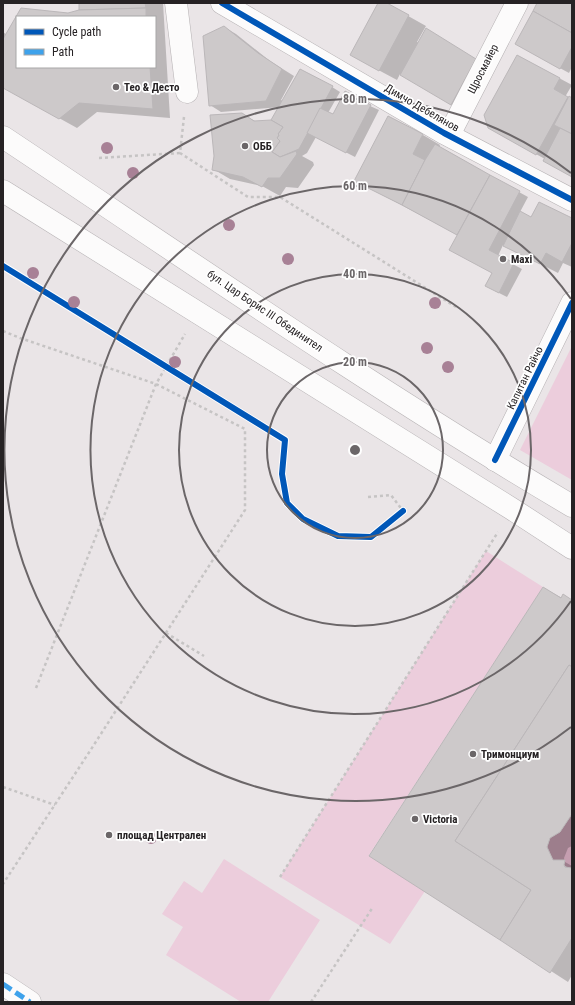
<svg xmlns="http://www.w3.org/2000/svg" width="575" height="1005" viewBox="0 0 575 1005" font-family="'Roboto Condensed',sans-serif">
	<rect width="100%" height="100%" fill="#eae5e7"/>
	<g fill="#eccddc">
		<polygon points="572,346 572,480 520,450"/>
		<polygon points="486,551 543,587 369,855 425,891 390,944 280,877"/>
		<polygon points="224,859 320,920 268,1002 241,1002 166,955 183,927 162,914 184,881 202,893"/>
	</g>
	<polygon fill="#c59eb0" points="572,814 572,868 568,868 564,865 553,860 547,847 550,838 560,832"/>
	<g fill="#0003" fill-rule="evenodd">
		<path d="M80,3h83l7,115 -73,-6 -20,16 -74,-41v-55l4,3 14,-26 47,5 12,-3zM17,17h138v50h-138z"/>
		<polygon points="380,3 385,3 426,26 417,42 493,70 469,115 400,74 397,80 369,65"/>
		<polygon points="539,3 572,3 572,67 569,73 525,49"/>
		<polygon points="224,27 236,34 270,61 294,76 281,100 283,101 332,87 340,92 328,113 333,116 370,106 379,110 355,157 316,137 307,153 302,156 313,162 314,165 298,188 286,187 280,196 262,186 230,179 213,169 242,114 257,122 271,121 280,107 221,112 210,105"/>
		<polygon points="518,56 572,85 565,97 572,99 572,176 545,159 501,135"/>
		<polygon points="423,135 440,145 439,148 528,197 520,212 532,219 572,219 572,267 563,263 558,273 503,245 498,256 522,269 507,297 495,291 493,273 458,235 373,190"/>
		<polygon points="544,588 562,598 572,601 572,846 568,848 564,858 565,862 572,866 572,975 568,982 371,855"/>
	</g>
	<g fill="#cdc9ca" stroke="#bbb7b9">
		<polygon points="79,3 145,3 146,8 79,10"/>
		<polygon points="378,3 387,3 409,15 379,71 350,55"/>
		<polygon points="537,3 572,3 572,33 533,11"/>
		<polygon points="21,8 68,13 79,10 146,8 146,17 17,17 17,67 150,67 153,109 79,103 59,119 3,88 3,39"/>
		<polygon points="533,11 572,33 572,47 560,69 515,44"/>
		<polygon points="224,26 258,53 282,69 266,101 209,106 203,36"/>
		<polygon points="426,28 476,59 451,105 400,75"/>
		<polygon points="517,55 560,78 554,89 568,97 536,155 488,128 484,115"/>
		<polygon points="300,69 333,86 299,149 280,157 272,152 280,141 277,138 279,135 278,134 283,127 271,120"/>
		<polygon points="345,91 371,105 346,153 307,133 320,108 333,114"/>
		<polygon points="569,96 572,98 572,134 554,125"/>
		<polygon points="242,113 254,121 271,120 283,127 278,134 279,135 277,138 280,141 272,152 280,157 296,151 297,154 280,178 268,178 262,187 243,177 212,170 214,156 210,115"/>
		<polygon points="388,116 423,134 413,154 425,160 402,205 354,181"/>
		<polygon points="560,128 572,134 572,177 543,161"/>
		<polygon points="435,144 490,175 457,235 402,205 425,160"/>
		<polygon points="490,175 520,191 489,250 514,263 499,293 485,286 492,273 449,250"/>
		<polygon points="539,202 572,218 572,243 562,262 546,253 540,264 503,246 520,211 531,217"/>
		<polygon points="543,587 561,598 563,594 572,600 572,667 569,665 455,841 531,890 500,940 369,856"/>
		<polygon points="569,665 572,667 572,814 560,832 550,838 547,847 553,860 565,860 564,865 565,867 572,868 572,938 550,973 500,940 531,890 455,841"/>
	</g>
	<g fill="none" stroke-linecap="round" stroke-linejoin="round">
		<g stroke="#b6b2b4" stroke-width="23">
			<g id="street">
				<polyline points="176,3 187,92"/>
				<polyline points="222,3 444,133 572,200"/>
				<polyline points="449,135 517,3"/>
				<polyline points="3,984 30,1002"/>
			</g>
		</g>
		<g stroke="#b6b2b4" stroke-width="23">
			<polyline id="secondary" points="495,460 572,303"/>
		</g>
		<g stroke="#b6b2b4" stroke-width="23">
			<g id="primary">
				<path d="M3,137c188,125 374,254 569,369"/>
				<polyline points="3,191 512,509 572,548"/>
			</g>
		</g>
		<g stroke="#c6c4c4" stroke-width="2.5" stroke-dasharray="3 3" stroke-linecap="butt">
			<polyline points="184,117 180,153 248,197 280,197 456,307"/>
			<polyline points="99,158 180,153"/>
			<polyline points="3,331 20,338 156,384 245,429 245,510 88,754 3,884"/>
			<polyline points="368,497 391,495 403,511"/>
			<polyline points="166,633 204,656"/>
			<polyline points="36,688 156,384 185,334"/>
			<polyline points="3,787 55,805"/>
			<polyline points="280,877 498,532"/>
			<polyline points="311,1002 373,907"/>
		</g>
		<use href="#street" stroke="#fcfbfb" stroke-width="22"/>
		<use href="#secondary" stroke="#fcfbfb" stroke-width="22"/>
		<use href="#primary" stroke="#fcfbfb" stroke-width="22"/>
		<polyline stroke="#3ea2eb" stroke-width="5" stroke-dasharray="10 5" stroke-linecap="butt" points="3,984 30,1002"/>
		<g stroke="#fff" stroke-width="8">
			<g id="cycleway">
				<polyline points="222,3 444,133 572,200"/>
				<polyline points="3,266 285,440 282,474 287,503 303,519 338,536 371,537 403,511"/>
				<polyline points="495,460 572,303"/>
			</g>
		</g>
		<use href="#cycleway" stroke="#0057b8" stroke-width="6"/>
	</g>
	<g fill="#a88196">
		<circle cx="107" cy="148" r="6"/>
		<circle cx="133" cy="173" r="6"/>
		<circle cx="229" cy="225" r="6"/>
		<circle cx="288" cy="259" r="6"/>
		<circle cx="33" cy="273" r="6"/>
		<circle cx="74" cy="302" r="6"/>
		<circle cx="435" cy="303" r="6"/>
		<circle cx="427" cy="348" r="6"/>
		<circle cx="175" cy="362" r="6"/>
		<circle cx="448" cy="367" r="6"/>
		<circle cx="151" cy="838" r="6"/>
	</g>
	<g fill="none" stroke="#6b6668" stroke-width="2">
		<circle cx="355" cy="450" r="88"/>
		<circle cx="355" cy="450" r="176"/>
		<path d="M571 601A264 264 0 1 1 571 299"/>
		<path d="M571 727A351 351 0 1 1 571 173"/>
	</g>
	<g fill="#6b6668" stroke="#fff" stroke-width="1.5">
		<circle cx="116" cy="87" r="4"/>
		<circle cx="245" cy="146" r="4"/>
		<circle cx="503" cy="259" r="4"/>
		<circle cx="473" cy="754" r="4"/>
		<circle cx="415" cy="819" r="4"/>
		<circle cx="109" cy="835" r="4"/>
	</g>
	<g text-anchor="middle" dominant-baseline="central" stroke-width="3.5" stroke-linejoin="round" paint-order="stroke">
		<g font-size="11" fill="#262224" stroke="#fff">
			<text transform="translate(483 69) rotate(-63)">Щросмайер</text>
			<text transform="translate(422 108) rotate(30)">Димчо Дебелянов</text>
			<text transform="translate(265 311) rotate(34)">бул. Цар Борис III Обединител</text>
			<text transform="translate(525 378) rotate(-64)">Капитан Райчо</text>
		</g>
		<g font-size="11" font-weight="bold" fill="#262224" stroke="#fff" text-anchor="start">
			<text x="124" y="87">Тео &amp; Десто</text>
			<text x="253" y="146">ОББ</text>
			<text x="511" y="259">Maxi</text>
			<text x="481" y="754">Тримонциум</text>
			<text x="423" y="819">Victoria</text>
			<text x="117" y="835">площад Централен</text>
		</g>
	</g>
	<circle cx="355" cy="450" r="6" fill="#6b6668" stroke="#fff" stroke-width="2"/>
	<g font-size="12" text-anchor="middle" font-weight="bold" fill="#6b6668" stroke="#fff" stroke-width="3.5" stroke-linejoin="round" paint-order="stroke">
		<text x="355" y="103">80 m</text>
		<text x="355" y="190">60 m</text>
		<text x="355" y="278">40 m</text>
		<text x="355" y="366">20 m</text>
	</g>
	<rect width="575" height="1005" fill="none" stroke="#262224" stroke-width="8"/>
	<rect x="16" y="16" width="140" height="52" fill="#ffffff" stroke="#a8a7a7"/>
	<rect x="24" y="29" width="20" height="6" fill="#0057b8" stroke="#a8a7a7"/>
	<text x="52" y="36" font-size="12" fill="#262224">Cycle path</text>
	<rect x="24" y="49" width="20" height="6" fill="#3ea2eb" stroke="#a8a7a7"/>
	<text x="52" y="56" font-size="12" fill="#262224">Path</text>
</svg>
